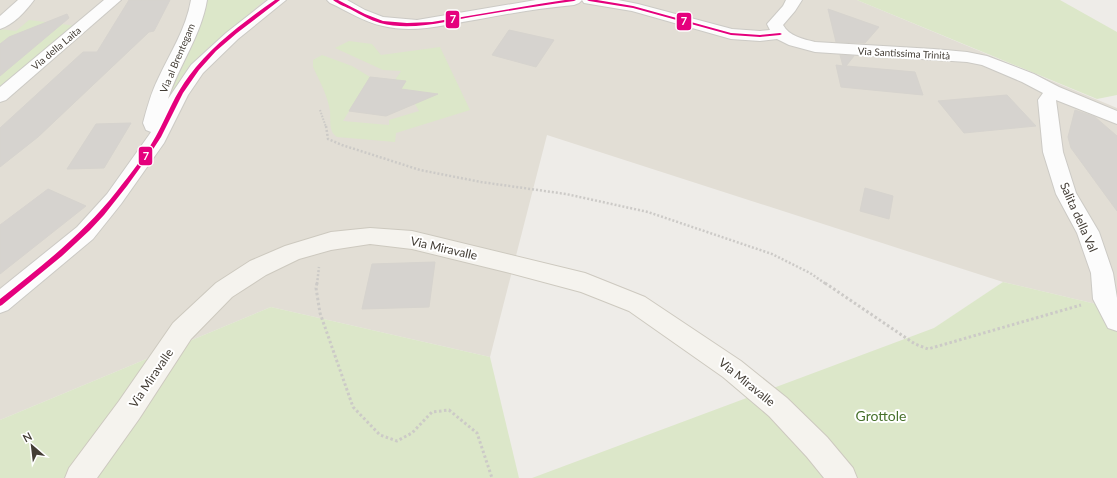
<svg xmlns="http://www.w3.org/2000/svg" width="1117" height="478" viewBox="0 0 1117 478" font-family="Lato,sans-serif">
	<rect width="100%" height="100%" fill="#eeece8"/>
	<polygon fill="#e2ded5" points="0,0 857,0 1117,108 1117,309 1003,282 547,135 490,357 271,307 0,420"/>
	<g fill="#dce7c9">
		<path d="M204,0h61l-12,10h2c-24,19 -56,41 -73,67 -8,12 -14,28 -21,41z"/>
		<polygon points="857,0 1060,0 1117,32 1117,95 1097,99"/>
		<polygon points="29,20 77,26 0,87 0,76 26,48 43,41 28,30 0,44 0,29 16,31"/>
		<path d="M349,41l23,3 9,11 59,-8 30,63 -74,23 -1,9 -58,-5c-9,-6 -6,-17 -7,-26 -2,-15 -11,-31 -17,-44v-7l9,-5 30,11 18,11 -27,44 46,4v-5l30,-9 -4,-7 -14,-15 4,-8 -10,-1 6,-9 -18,-1 -48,-22z"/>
		<polygon points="1003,282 1117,309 1117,478 532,478 934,328"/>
		<polygon points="271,307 490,357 519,478 0,478 0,420"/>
	</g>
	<g fill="#d6d3cf" stroke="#d6d3ce">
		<polygon points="129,0 170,0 154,31 149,32 38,137 0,167 0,128 83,52 97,52"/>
		<polygon points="828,9 879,27 865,43 836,42"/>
		<polygon points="67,14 69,18 0,76 0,44 9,37"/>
		<polygon points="509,30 554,40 536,67 492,55"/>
		<polygon points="840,55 854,56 846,66 915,72 923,95 841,87 836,65 843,66"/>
		<polygon points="370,77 406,81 401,89 438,94 386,116 349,111"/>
		<polygon points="1007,95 1036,126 964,133 938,101"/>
		<polygon points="1075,110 1095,117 1117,136 1117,211 1071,148 1068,137"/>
		<polygon points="131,123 104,168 67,169 96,124"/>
		<polygon points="865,188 893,196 889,219 860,211"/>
		<polygon points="48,189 86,206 0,274 0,225"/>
		<polygon points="435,262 429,307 362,309 372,264"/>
	</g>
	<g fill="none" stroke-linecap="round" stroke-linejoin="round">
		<g stroke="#cccac5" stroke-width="2">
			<g id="street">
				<path d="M18,0h16c-8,11 -21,25 -34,29v-13z"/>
				<polygon points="104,0 121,0 6,100 0,102 0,87"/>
				<path d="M191,0h16c-6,36 -28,65 -39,99l23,-34 35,-32 42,-33h18l-48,39 -35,34 -15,22 -24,48 -43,61 -28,35 -85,71 -8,3v-24l77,-62 30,-33 42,-59 2,-3 -5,-2 -3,-7c4,-15 8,-30 15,-44 12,-26 28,-50 33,-79z"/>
				<path d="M327,0h20l18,10 18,7 34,3 119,-20h82l20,4 94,25 28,2 10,-1 -3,-6 16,-18 3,-6h16l-7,11 -12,14c6,11 20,14 32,17l119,7 33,3 20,4 47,18 25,13 58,24v13l-61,-24 7,52 13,41 23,39 14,41 4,25v33l-9,-3 -15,-29 -2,-26 -14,-40 -21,-39 -13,-42 -5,-52 5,-7 -21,-11 -40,-17 -15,-3 -152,-10 -26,-7 -12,-6 -17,2 -29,-2 -99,-28 -48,-8 -2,-3 -3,3 -5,2c-32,3 -63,8 -94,14 -32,5 -65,15 -97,7 -20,-4 -35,-15 -53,-23z"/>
			</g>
		</g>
		<g stroke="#cdc9bf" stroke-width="2">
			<polygon id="secondary" points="370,228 412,231 585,273 645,297 741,361 787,398 827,437 853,468 857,478 824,478 807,457 769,416 723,377 629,311 581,292 506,272 412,249 370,244 331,250 299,259 266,275 232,297 191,339 139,419 97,478 65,478 69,468 119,401 173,323 216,283 250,261 285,246 331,232"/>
		</g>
		<polyline stroke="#cccac7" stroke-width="2" stroke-dasharray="1.5 1.5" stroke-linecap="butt" points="320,110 326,127"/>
		<g stroke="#cccac7" stroke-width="2.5" stroke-dasharray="2 2" stroke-linecap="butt">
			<polyline points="326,126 328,139 342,145 420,170 481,182 566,194 648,212 772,254 810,273 826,284"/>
			<polyline points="317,284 319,267"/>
		</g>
		<g stroke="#cccac7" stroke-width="3" stroke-dasharray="2.5 2.5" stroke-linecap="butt">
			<polyline points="317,283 316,288 320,313 353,407 380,435 397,441 412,433 432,412 449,410 477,433 492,478"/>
			<polyline points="825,283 915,344 928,349 1081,305"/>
		</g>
		<use href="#street" fill="#fcfcfc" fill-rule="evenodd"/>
		<use href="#secondary" fill="#f5f3ee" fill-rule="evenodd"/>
		<g stroke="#fff" stroke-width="3">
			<g id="bus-1">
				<path d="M275,0h5l-43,33 -21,18 -17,19 -16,23 -22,44 -11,17 -23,32 -23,29 -14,15 -28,26 -60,49 -2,1v-7c42,-33 84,-66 117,-108 14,-18 28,-35 39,-55 11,-20 19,-42 33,-60 22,-30 56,-55 86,-76z"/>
				<path d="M333,0h5l27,14 18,7 24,2 25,-1 107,-18 26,-4h11l-2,1c-30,4 -61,9 -91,14 -33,5 -70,17 -103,8 -10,-3 -19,-8 -28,-13 -6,-3 -14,-6 -19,-10z"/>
				<polygon points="587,0 597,0 633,6 731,33 760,35 780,33 782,34 780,35 760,37 731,35 633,8 589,1"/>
			</g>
		</g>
		<use href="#bus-1" fill="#e5007d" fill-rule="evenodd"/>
	</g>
	<g text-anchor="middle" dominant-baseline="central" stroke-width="4" stroke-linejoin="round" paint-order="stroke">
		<g font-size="10" fill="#433d35" stroke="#fff">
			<text transform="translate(56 48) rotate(-40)">Via della Laita</text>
			<text transform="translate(904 53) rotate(3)">Via Santissima Trinità</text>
			<text transform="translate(177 58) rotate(-67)">Via al Brentegam</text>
		</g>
		<g font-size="12" fill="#433d35" stroke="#fff">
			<text transform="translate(1079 217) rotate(66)">Salita della Val</text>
			<text transform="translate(444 248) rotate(13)">Via Miravalle</text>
			<text transform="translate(151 378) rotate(-56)">Via Miravalle</text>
			<text transform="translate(747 382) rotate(39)">Via Miravalle</text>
		</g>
		<g font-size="14" fill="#47712c" stroke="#fff">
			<text x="881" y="415">Grottole</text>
		</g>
	</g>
	<g stroke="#fff" stroke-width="1.5">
		<rect x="445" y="10" width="15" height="19" rx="4" fill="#e5007d"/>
		<rect x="676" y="12" width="16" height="19" rx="4" fill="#e5007d"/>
		<rect x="138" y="146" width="15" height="20" rx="4" fill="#e5007d"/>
	</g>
	<g font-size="11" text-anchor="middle" font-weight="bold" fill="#fff">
		<text x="453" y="23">7</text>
		<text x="684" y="25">7</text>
		<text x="146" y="160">7</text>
	</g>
	<g transform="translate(32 446) rotate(332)" stroke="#ffffff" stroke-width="3" paint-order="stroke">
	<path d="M0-3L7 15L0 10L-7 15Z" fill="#433d35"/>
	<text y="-6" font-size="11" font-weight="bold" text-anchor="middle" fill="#433d35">N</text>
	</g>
</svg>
